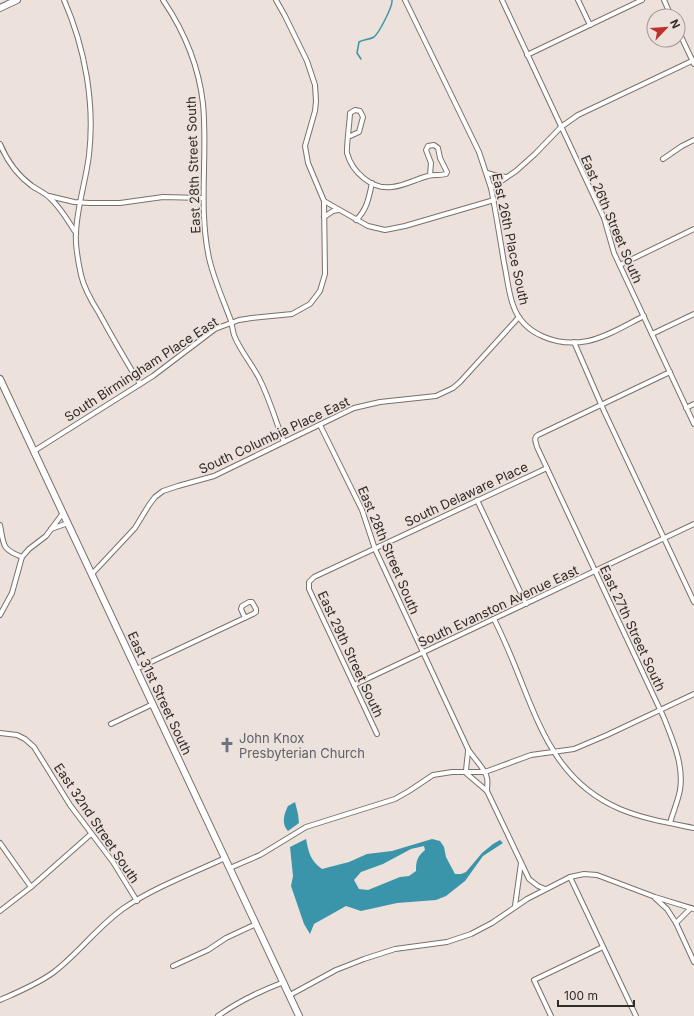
<svg xmlns="http://www.w3.org/2000/svg" width="694" height="1016" viewBox="0 0 694 1016" font-family="Inter,sans-serif">
	<rect width="100%" height="100%" fill="#ede1dc"/>
	<g fill="#3b95aa" fill-rule="evenodd">
		<path d="M295,802l3,12 1,9 -11,8c-7,-7 -4,-17 0,-25z"/>
		<path d="M306,839c3,14 4,21 16,30l27,-7 18,-8 25,-3 40,-12 8,2 4,6 2,10 9,17h6l5,-2 16,-19 11,-9 7,-4 3,3 -20,13 -18,25 -19,15 -10,4 -39,3 -36,8 -15,-5 -32,18 -4,10 -6,-10 -13,-38 2,-10 -3,-29zM424,846l1,4c-8,7 -9,11 -9,21l-7,5 -9,1 -32,13 -9,-1 -5,-9 7,-8 22,-8 28,-15z"/>
	</g>
	<g fill="none" stroke-linecap="round" stroke-linejoin="round">
		<path stroke="#3b95aa" stroke-width="1.5" d="M361,59l-4,-6 2,-11c5,-3 10,-2 15,-5 5,-4 19,-31 18,-37"/>
		<g stroke="#7a706b" stroke-width="6">
			<g id="minor">
				<path d="M64,0c21,48 31,103 25,155 -3,26 -12,51 -13,78 -1,13 2,28 5,42 3,13 11,27 18,38 13,24 27,48 41,71"/>
				<path d="M163,0c21,31 36,67 40,104 5,51 -5,102 6,154 5,22 14,41 22,63 1,5 2,10 3,14 6,16 19,30 26,45 10,20 16,42 24,62"/>
				<path d="M405,0l74,152 12,36c5,25 9,50 13,75 3,13 4,28 9,42 10,30 45,42 75,36 19,-4 38,-16 56,-25"/>
				<polyline points="502,0 604,218 614,253 694,424"/>
				<polyline points="578,0 590,25"/>
				<polyline points="664,0 671,16"/>
				<polyline points="678,30 694,64"/>
				<polyline points="527,55 642,0"/>
				<path d="M348,137l11,-5 4,-15 -3,-6 -5,-1 -5,3c0,6 -4,37 -3,40 5,19 25,37 45,34 12,-1 24,-8 36,-11 6,-2 12,0 18,-2l1,-2 -7,-14 -2,-10 -4,-3 -6,1 -2,4 5,13 -1,12"/>
				<path d="M0,144c7,17 17,31 32,42 6,4 13,7 18,12 11,10 18,23 26,35"/>
				<polyline points="663,159 682,146 694,140"/>
				<polyline points="487,173 494,175 506,177"/>
				<polyline points="491,188 516,171 535,154 561,127 578,115 694,60"/>
				<polyline points="49,196 74,202 89,203 120,203 163,197 202,198"/>
				<polyline points="324,201 368,226 385,230 405,226 494,200"/>
				<polyline points="324,217 333,211 338,210"/>
				<path d="M356,220c11,-10 13,-23 16,-37"/>
				<polyline points="620,265 694,229"/>
				<polyline points="652,334 694,314"/>
				<polyline points="574,342 604,411 694,602"/>
				<polyline points="686,408 694,404"/>
				<path d="M320,425l42,85 13,39 93,200c5,9 17,19 19,29 1,4 0,9 0,13"/>
				<polyline points="34,451 153,376 215,329 239,320 252,318 292,314 310,304 320,291 325,274 324,201 308,163 305,146 315,111 316,101 315,85 307,61 285,16 276,0"/>
				<polyline points="477,500 526,604"/>
				<path d="M0,525c4,20 1,24 22,32l-10,36 -12,22"/>
				<polyline points="51,529 68,523"/>
				<polyline points="22,557 29,549 46,536 63,513"/>
				<polyline points="92,574 135,528 149,505 155,497 163,491 178,486 214,476 354,408 380,402 436,396 453,388 460,382 519,317"/>
				<path d="M494,619c11,22 20,44 29,67 21,53 41,99 97,123 24,10 49,14 74,19"/>
				<polyline points="136,669 253,614 256,612 256,609 252,602 249,602 242,606 241,609 245,618"/>
				<polyline points="354,685 694,524"/>
				<polyline points="111,724 153,704"/>
				<polyline points="0,733 17,735 25,739 34,747 70,805 113,862 137,901"/>
				<polyline points="377,734 309,589 309,582 314,577 547,468"/>
				<path d="M468,749c0,9 -2,15 -2,24l21,18 42,88 9,7 7,3"/>
				<path d="M670,823c3,-11 8,-22 10,-33 4,-25 -7,-49 -16,-72l-127,-271c-1,-5 -4,-9 1,-12l132,-63"/>
				<polyline points="0,843 31,887"/>
				<polyline points="230,868 260,855 306,827 395,799 409,791 433,775 452,772 485,772 531,755 574,749 607,735 694,694"/>
				<polyline points="570,877 636,1016"/>
				<polyline points="655,898 667,909 676,923 694,962"/>
				<polyline points="515,906 521,863"/>
				<polyline points="0,911 31,887 91,834"/>
				<polyline points="676,923 691,908"/>
				<polyline points="173,966 208,950 226,938 256,924"/>
				<polyline points="290,995 336,970 364,959 395,949 447,942 471,934 492,923 527,899 570,877 584,874 597,875 655,897 694,909"/>
				<path d="M0,1000c18,-8 38,-16 54,-28 25,-19 44,-46 70,-64 31,-21 67,-34 101,-50"/>
				<path d="M218,1016c21,-15 42,-25 66,-34"/>
				<polyline points="551,1016 534,980 603,947"/>
			</g>
		</g>
		<g stroke="#7a706b" stroke-width="8">
			<g id="secondary">
				<polyline points="0,8 17,0"/>
				<polyline points="0,379 299,1016"/>
			</g>
		</g>
		<use href="#minor" stroke="#fff" stroke-width="4"/>
		<use href="#secondary" stroke="#fff" stroke-width="6"/>
	</g>
	<defs>
		<g id="church-bare" transform="scale(1.2)"><path d="M-1.2-6h2.4v3.5h3.3v2.4h-3.3V6h-2.4V-.1h-3.3v-2.4h3.3Z" fill="#6b7280" stroke="#ede1dc" stroke-width="2.5" paint-order="stroke"/></g>
	</defs>
	<g fill-rule="evenodd">
		<use href="#church-bare" x="227" y="745"/>
	</g>
	<g text-anchor="middle" dominant-baseline="central" stroke-width="3.5" stroke-linejoin="round" paint-order="stroke">
		<g font-size="13" fill="#302c2a" stroke="#ede1dc">
			<text transform="translate(193 165) rotate(-92)">East 28th Street South</text>
			<text transform="translate(612 219) rotate(67)">East 26th Street South</text>
			<text transform="translate(511 239) rotate(78)">East 26th Place South</text>
			<text transform="translate(141 369) rotate(-33)">South Birmingham Place East</text>
			<text transform="translate(274 435) rotate(-25)">South Columbia Place East</text>
			<text transform="translate(466 494) rotate(-25)">South Delaware Place</text>
			<text transform="translate(389 550) rotate(67)">East 28th Street South</text>
			<text transform="translate(498 606) rotate(-25)">South Evanston Avenue East</text>
			<text transform="translate(633 628) rotate(65)">East 27th Street South</text>
			<text transform="translate(351 654) rotate(65)">East 29th Street South</text>
			<text transform="translate(160 693) rotate(65)">East 31st Street South</text>
			<text transform="translate(97 823) rotate(56)">East 32nd Street South</text>
		</g>
		<g font-size="13" fill="#5b616d" stroke="#ede1dc" text-anchor="start">
			<text x="239" y="738">John Knox<tspan x="239" dy="15">Presbyterian Church</tspan></text>
		</g>
	</g>
	<g transform="translate(666 28) rotate(65)"><circle r="19" fill="#ede1dc" stroke="#a19995"/>
	<path d="M0-3L7 15L0 10L-7 15Z" fill="#bf312b"/>
	<text y="-6" font-size="11" font-weight="bold" text-anchor="middle" fill="#302c2a">N</text>
	</g>
	<path d="M558 1000v6h76v-6" fill="none" stroke="#302c2a" stroke-width="2"/>
	<text x="564" y="1000" font-size="12" fill="#302c2a" stroke="#ede1dc" stroke-width="3" paint-order="stroke">100 m</text>
</svg>
